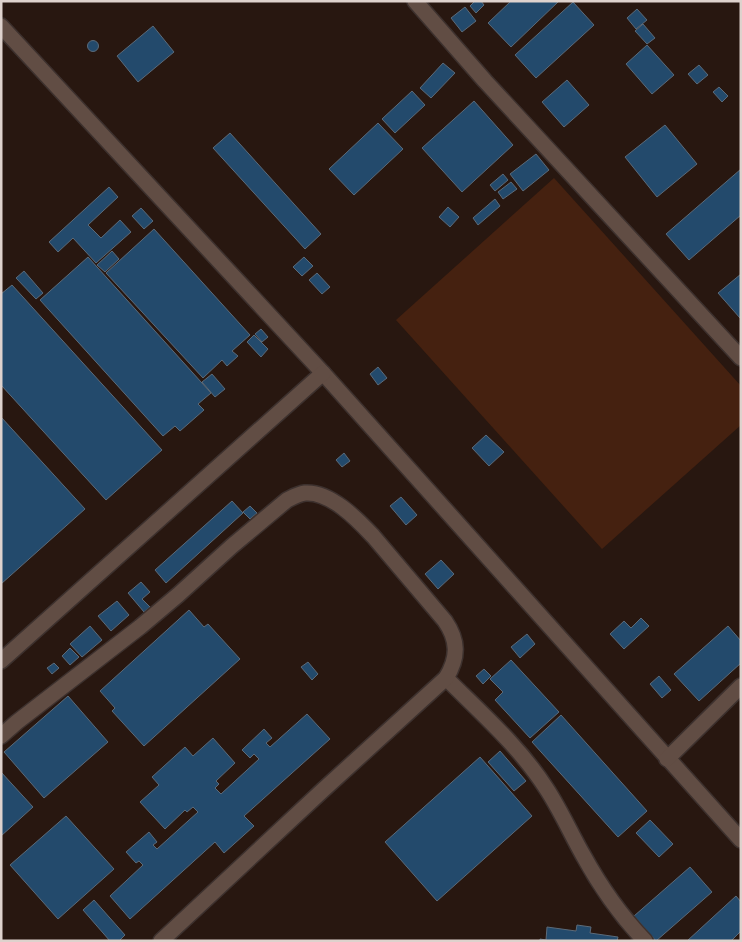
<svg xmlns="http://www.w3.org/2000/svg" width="742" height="942" viewBox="0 0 742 942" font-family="'Fira Sans',sans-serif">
	<rect width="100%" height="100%" fill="#281710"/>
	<polygon fill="#452110" points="554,178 741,386 741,425 602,549 396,320"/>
	<g fill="#234a6c" stroke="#5b6a79">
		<polygon points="475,1 481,1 484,5 476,13 470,6"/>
		<polygon points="511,1 559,1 511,47 488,23"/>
		<polygon points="573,2 594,25 536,78 515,55"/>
		<polygon points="465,7 476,21 462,32 451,18"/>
		<polygon points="637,9 647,20 636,29 627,18"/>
		<polygon points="643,24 655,38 647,44 635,31"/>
		<polygon points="153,26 174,52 138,82 117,56"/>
		<circle cx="93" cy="46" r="5.5"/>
		<polygon points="647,45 674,75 652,94 626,64"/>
		<polygon points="443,63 455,73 431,98 420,88"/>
		<polygon points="699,65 708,75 697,84 688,74"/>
		<polygon points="567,80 589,105 564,127 542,102"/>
		<polygon points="719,87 728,96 722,102 713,92"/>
		<polygon points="412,91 425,105 395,133 382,119"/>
		<polygon points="474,101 513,145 462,192 422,148"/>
		<polygon points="378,123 403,149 354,195 329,169"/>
		<polygon points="665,125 697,164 657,197 625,157"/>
		<polygon points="230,133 321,234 305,249 213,148"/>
		<polygon points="536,154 549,170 523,191 510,174"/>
		<polygon points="741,169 741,215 689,260 666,234"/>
		<polygon points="503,174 508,180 495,191 490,185"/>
		<polygon points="511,182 517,189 503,199 498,192"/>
		<polygon points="109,187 118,197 88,225 101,238 120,220 131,232 96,263 73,238 58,252 49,242"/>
		<polygon points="495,199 500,206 478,225 473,218"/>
		<polygon points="448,207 459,217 450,227 439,217"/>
		<polygon points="141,208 153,221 144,229 132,216"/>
		<polygon points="154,229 250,335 232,351 238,356 227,366 222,360 203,378 106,273"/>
		<polygon points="112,251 119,259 105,272 97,265"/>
		<polygon points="88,257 211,393 198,404 204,410 180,431 175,426 163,436 40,300"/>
		<polygon points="304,257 313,266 302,276 293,267"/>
		<polygon points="24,271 43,293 36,299 16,278"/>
		<polygon points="317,273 330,287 322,294 309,280"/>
		<polygon points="741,274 741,318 740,318 718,293"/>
		<polygon points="12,285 162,450 106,500 1,385 1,294"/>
		<polygon points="261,329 268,337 262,342 255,334"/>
		<polygon points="254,335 268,349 261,357 247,342"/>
		<polygon points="378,367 387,378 378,385 370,374"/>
		<polygon points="212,374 225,389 215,397 202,382"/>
		<polygon points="1,417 85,509 1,584"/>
		<polygon points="486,435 504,452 489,466 472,448"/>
		<polygon points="344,453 350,461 342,467 336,460"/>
		<polygon points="401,497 417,515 406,525 390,506"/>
		<polygon points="232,501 243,513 166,583 155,570"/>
		<polygon points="250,506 257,513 250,519 243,512"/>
		<polygon points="441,560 454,574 438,589 425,574"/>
		<polygon points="141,582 150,592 142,599 150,607 144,612 128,593"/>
		<polygon points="117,601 129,615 111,631 98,616"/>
		<polygon points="189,610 204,627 208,624 240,659 144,746 112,711 115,708 100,691"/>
		<polygon points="641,618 649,626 624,649 610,634 624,621 631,628"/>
		<polygon points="90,626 102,640 82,657 70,644"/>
		<polygon points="728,626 741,641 741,663 699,701 674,674"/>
		<polygon points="527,634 535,644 520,658 511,647"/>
		<polygon points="70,648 79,657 70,665 62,656"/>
		<polygon points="511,660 559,712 530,738 495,700 503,692 490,679"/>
		<polygon points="308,662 318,674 312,680 301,667"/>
		<polygon points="54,663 59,668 52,674 47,668"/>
		<polygon points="484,669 491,676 483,684 476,676"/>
		<polygon points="659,676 671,690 662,698 650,684"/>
		<polygon points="68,696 108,742 44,798 4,752"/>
		<polygon points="307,714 330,739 244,816 254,826 224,853 215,842 130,919 110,896 143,865 139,861 136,863 126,852 149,832 157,842 153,845 157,849 198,812 193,807 187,812 185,810 165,829 140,802 159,785 152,777 185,747 193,756 213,738 235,763 216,781 219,784 215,788 221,794 259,759 254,754 250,758 242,750 264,729 272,738 266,743 270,747"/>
		<polygon points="561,715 647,811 618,837 532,742"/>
		<polygon points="500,751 526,781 514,791 488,762"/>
		<polygon points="480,757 532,816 437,901 385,842"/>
		<polygon points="1,772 33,807 1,836"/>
		<polygon points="66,816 114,869 58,919 10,865"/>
		<polygon points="650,820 673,844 659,857 636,833"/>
		<polygon points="690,867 712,892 656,941 634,916"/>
		<polygon points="736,896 741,902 741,931 731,941 687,941"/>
		<polygon points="94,900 125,935 119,941 110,941 83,910"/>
		<polygon points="577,925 591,927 590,933 618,937 617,941 540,941 540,939 546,940 547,927 576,931"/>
	</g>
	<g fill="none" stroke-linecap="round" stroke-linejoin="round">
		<g stroke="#3d312e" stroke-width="18">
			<g id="minor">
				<polyline points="415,1 485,81 741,358"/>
				<polyline points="1,26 323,373 741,840"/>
				<polyline points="1,661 323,373"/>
				<path d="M446,678c35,35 73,68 100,110 14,21 24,44 37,67 17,31 37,60 62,86"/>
				<path d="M1,736l16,-14 123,-95 38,-32 54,-49 55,-46c6,-3 11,-6 18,-7 25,-2 52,26 68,43l72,85c13,19 14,36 1,57l-123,112 -162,151"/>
				<polyline points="667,759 741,686"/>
			</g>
		</g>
		<use href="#minor" stroke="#614d44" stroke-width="15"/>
	</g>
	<rect width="742" height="942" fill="none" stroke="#ded2cd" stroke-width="5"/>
</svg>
